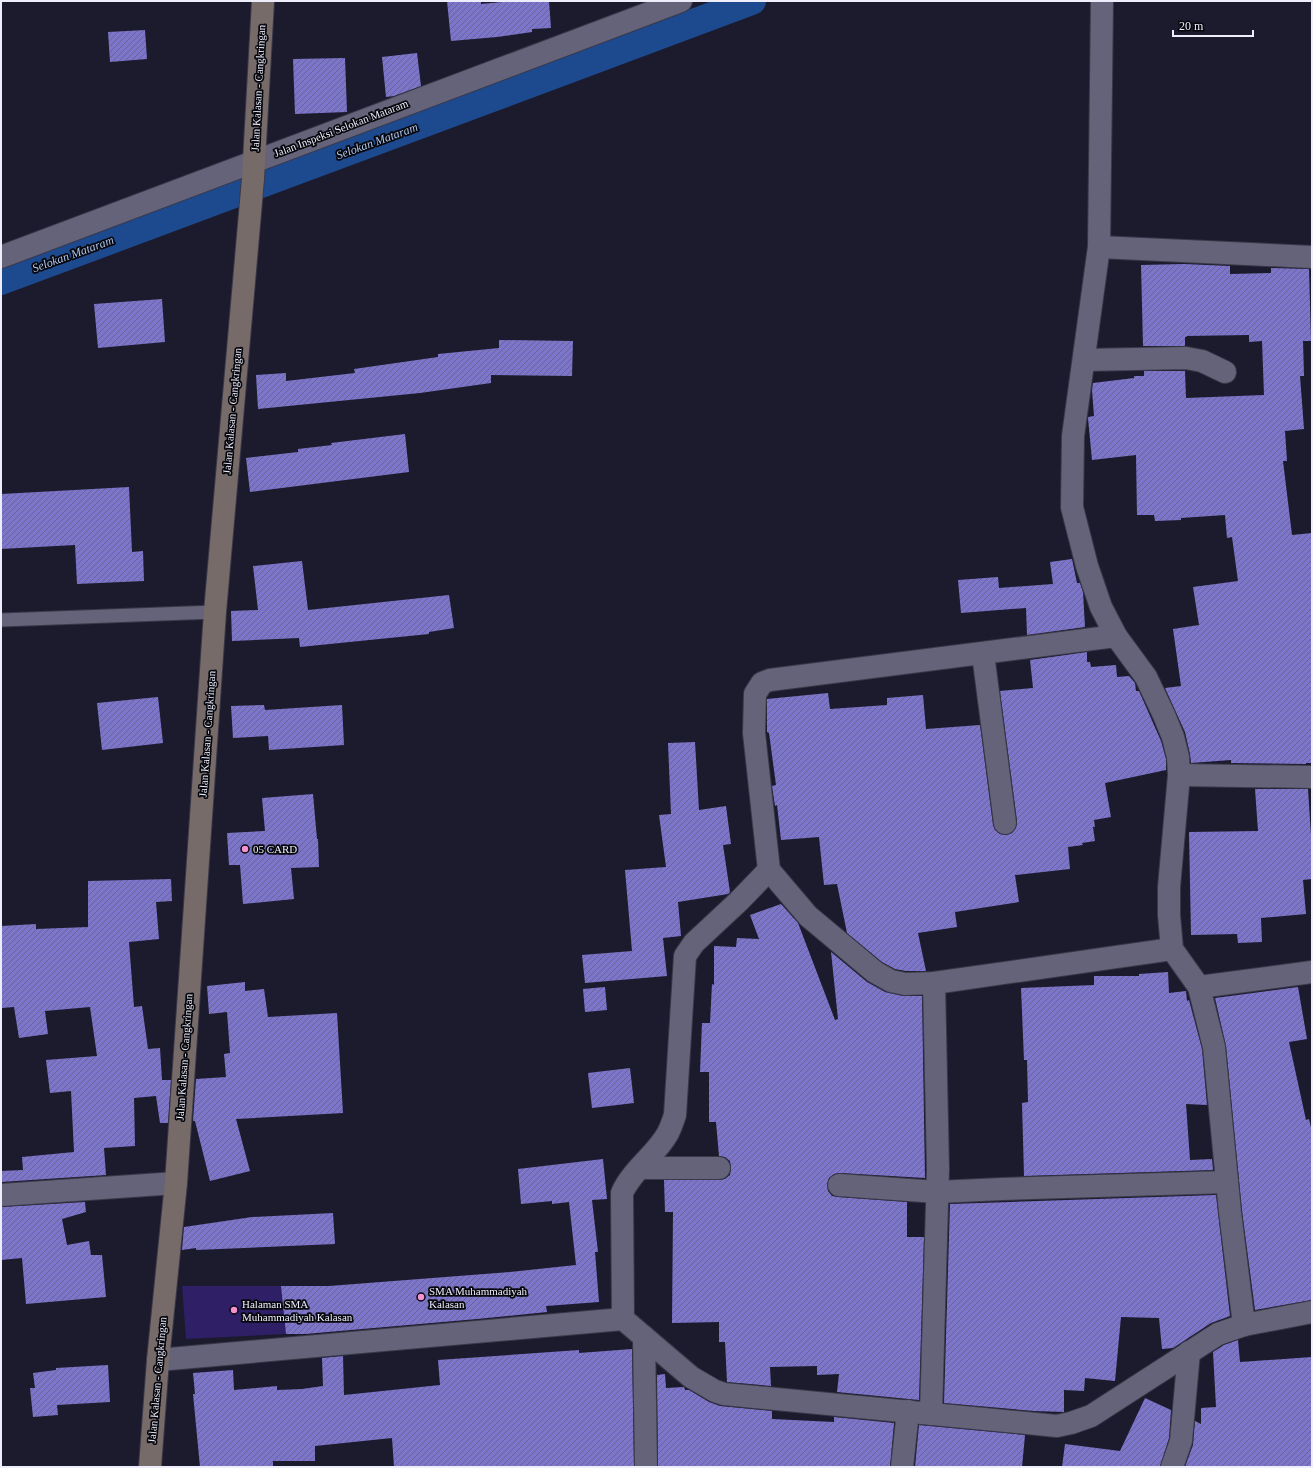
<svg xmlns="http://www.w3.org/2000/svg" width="1313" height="1468" viewBox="0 0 1313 1468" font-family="'Times New Roman',serif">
	<defs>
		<pattern id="building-hatch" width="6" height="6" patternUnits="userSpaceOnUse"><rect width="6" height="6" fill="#7d75ca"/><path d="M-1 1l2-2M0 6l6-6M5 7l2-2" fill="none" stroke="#676397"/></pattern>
	</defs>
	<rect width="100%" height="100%" fill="#1c1b2d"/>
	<polygon fill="#2e1f67" points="182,1286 281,1286 286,1334 186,1339"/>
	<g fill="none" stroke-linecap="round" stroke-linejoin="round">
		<polyline stroke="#1d498f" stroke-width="28" points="1,281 752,1"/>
	</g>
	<g fill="url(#building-hatch)">
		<polygon points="447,1 481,1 481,4 512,1 549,1 551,28 532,29 532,32 497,37 451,41"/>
		<polygon points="145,30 147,59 110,62 108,32"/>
		<polygon points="417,53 421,86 394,96 386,97 382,57"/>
		<polygon points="345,58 347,112 295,114 293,59"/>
		<polygon points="1184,264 1230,266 1230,274 1271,273 1271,268 1309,269 1311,341 1303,341 1304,376 1300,376 1304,429 1285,431 1287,461 1283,461 1292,535 1312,533 1312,763 1306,763 1306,764 1231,763 1231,760 1191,763 1190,754 1185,732 1165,688 1181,686 1173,629 1199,625 1193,587 1238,581 1232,537 1227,538 1225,515 1181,518 1181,520 1155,521 1154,515 1137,515 1136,455 1092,460 1088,418 1088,417 1094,416 1092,390 1093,383 1134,378 1134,376 1144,376 1144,371 1185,371 1186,398 1264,395 1262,341 1249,342 1249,335 1186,336 1187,337 1185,337 1185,346 1143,346 1141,265"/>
		<polygon points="162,299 165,342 98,348 94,304"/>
		<polygon points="499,340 573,341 572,376 491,375 491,383 420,393 258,409 256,375 286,373 286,381 355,373 354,369 438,357 438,354 499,348"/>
		<polygon points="405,434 409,472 250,492 246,458 298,452 298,449 332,445 331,443"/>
		<polygon points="129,487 132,552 143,551 144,581 77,584 75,545 1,549 1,494"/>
		<polygon points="1072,559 1077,583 1080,583 1083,592 1085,627 1027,635 1026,608 961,613 958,580 998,577 999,588 1053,584 1050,562"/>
		<polygon points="302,561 308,610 449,595 454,628 429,632 429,634 300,647 299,638 232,641 231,611 258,610 253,566"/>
		<polygon points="1087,652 1087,662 1090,662 1091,667 1116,665 1117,677 1129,676 1135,683 1136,691 1139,691 1161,741 1166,759 1166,770 1105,783 1111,817 1094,820 1095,827 1093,827 1095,841 1082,843 1083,845 1068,847 1070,869 1015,875 1019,902 955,912 957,927 918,933 926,971 906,971 895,969 882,962 847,933 837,884 824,885 819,837 781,840 777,805 775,806 772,786 776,785 769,733 767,732 767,699 828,693 830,709 887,705 887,698 923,695 926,729 980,725 993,825 995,830 1000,834 1007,835 1012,833 1016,828 1017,821 1000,691 1033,688 1030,660"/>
		<polygon points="158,697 163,743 102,750 97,703"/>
		<polygon points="264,705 265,710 342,705 344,745 269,750 268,736 233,738 231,706"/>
		<polygon points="695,742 699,810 726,806 731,844 723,845 730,892 728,894 678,902 681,936 663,938 667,976 585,983 582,955 632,951 625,870 666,867 659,815 671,814 668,743"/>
		<polygon points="1255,789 1308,789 1312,851 1312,879 1303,880 1306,914 1261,918 1262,942 1238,943 1237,934 1191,935 1189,832 1258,831"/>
		<polygon points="313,794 317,839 318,839 319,867 291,868 294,899 243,904 240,865 229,865 227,833 265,831 262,798"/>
		<polygon points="171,879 172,901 156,902 159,939 129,942 134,1007 142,1006 148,1049 160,1048 162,1080 171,1080 168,1123 160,1123 156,1096 134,1098 135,1146 104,1148 106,1175 1,1182 1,1171 23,1170 22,1157 74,1152 71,1091 50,1093 46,1060 97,1056 90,1007 45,1011 48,1034 19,1038 14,1007 2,1008 1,985 1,926 36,924 36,929 88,927 88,881"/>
		<polygon points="781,904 798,923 835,1020 838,1019 831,952 867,982 885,992 903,996 922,996 925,1178 840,1173 834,1174 829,1178 827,1184 828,1191 832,1196 838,1197 907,1202 907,1237 924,1237 919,1400 837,1392 839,1374 817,1375 817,1366 770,1367 771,1386 727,1382 725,1342 719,1342 719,1322 672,1323 673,1212 665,1212 664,1180 719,1180 725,1179 730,1175 731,1168 730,1161 725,1157 719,1156 716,1122 709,1122 709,1072 700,1072 702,1023 710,1023 712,984 714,985 714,946 736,947 737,938 759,939 750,915"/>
		<polygon points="1168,972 1169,993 1186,991 1187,1001 1189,1000 1202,1049 1207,1105 1186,1104 1190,1160 1212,1159 1213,1170 1024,1176 1022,1103 1028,1102 1027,1060 1024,1060 1021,988 1094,985 1094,976 1139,976 1139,974"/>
		<polygon points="245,982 245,991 264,989 268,1017 337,1013 343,1113 236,1119 250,1171 210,1181 195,1121 193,1121 196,1079 226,1077 224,1054 230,1053 227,1012 209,1014 207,986"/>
		<polygon points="605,987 607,1010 585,1012 583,989"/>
		<polygon points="1298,987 1307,1039 1289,1042 1306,1120 1309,1119 1312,1132 1312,1300 1255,1310 1242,1211 1226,1046 1215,998"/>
		<polygon points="630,1068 634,1103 592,1108 588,1073"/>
		<polygon points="603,1159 607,1199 592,1200 598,1252 595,1252 599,1302 546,1306 547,1312 477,1319 305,1334 286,1334 281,1286 329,1286 510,1272 576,1265 569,1202 552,1204 552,1201 521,1204 518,1169"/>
		<polygon points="1216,1195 1230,1316 1211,1323 1173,1348 1162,1349 1159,1318 1121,1317 1115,1381 1085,1378 1084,1391 1064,1390 1064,1412 1034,1411 944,1403 950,1204"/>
		<polygon points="85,1202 86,1212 62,1219 67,1245 89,1241 91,1255 102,1255 106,1297 26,1304 22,1258 1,1260 1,1207"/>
		<polygon points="333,1213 335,1244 196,1250 196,1248 182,1250 184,1227 252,1217"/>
		<polygon points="1238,1340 1240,1362 1312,1357 1312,1467 1185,1467 1193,1445 1195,1421 1201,1424 1201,1408 1216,1407 1213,1352 1224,1345"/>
		<polygon points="632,1349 634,1467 394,1467 392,1438 315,1446 315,1461 273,1461 273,1467 200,1467 193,1394 195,1394 193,1373 233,1370 234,1390 277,1386 277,1390 302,1389 323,1386 322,1358 343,1356 344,1395 440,1385 438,1360 579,1350 579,1353"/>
		<polygon points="108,1365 110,1402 57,1405 58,1415 33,1417 30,1388 35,1388 33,1373 56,1370 56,1368"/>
		<polygon points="665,1374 666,1388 684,1387 685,1390 689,1390 709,1402 720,1406 772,1411 772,1419 834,1422 834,1417 894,1423 890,1467 658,1467 657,1375"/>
		<polygon points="1145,1398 1171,1410 1169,1438 1160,1467 1062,1467 1065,1444 1120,1451"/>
		<polygon points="919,1425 1025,1435 1022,1467 915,1467"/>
	</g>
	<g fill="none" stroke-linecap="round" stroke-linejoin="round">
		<g stroke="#3a3848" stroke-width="15">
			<polyline id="lane" points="1,620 215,612"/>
		</g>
		<g stroke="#3a3848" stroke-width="24">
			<g id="street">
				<polyline points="1102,1 1099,247 1073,436 1072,507 1087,566 1101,607 1116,636 1146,677 1164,715 1173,737 1178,757 1179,775 1169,887 1169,915 1172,949 1199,987 1214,1047 1230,1212 1244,1325"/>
				<polyline points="1099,247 1312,257"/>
				<polyline points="1,257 681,1"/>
				<polyline points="1084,360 1186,358 1202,361 1225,372"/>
				<polyline points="1116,636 770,680 762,683 755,694 754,733 769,870 808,916 875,972 891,981 905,984 934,983 1172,949"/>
				<polyline points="983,654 1005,823"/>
				<polyline points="1179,775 1312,777"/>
				<polyline points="1199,987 1312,972"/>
				<polyline points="640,1168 719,1168"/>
				<polyline points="839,1185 937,1192 1002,1189 1227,1182"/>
				<polyline points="1,1195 176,1183"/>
				<path d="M623,1319l-1,-126c10,-23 34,-38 46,-60 3,-6 5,-12 7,-18l10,-159 9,-13 45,-42 30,-31"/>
				<polyline points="644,1337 646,1467"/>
				<polyline points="158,1360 623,1319 691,1377 715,1391 724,1394 1057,1426 1071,1423 1091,1416 1218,1334 1244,1325 1312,1312"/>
				<polyline points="931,1414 938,1169 934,983"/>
				<polyline points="902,1467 908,1411"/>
				<polyline points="1172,1467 1181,1441 1189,1352"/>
			</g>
		</g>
		<g stroke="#3a3848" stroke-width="24">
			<polyline id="secondary" points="150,1467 158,1360 176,1183 215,612 253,179 263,1"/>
		</g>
		<use href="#lane" stroke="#64637a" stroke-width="13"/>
		<use href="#street" stroke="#64637a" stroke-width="22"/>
		<use href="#secondary" stroke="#776b69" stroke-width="22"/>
	</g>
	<g fill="#f491d3" stroke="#07070e" stroke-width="1.5">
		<circle cx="245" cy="849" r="4"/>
		<circle cx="421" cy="1297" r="4"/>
		<circle cx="234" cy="1310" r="4"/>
	</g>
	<g text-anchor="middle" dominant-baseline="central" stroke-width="3.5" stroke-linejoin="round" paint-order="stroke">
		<g font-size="11" fill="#ededfb" stroke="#07070e">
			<text transform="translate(258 88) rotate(-87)">Jalan Kalasan - Cangkringan</text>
			<text transform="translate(341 128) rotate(-21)">Jalan Inspeksi Selokan Mataram</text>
			<text transform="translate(232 411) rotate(-85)">Jalan Kalasan - Cangkringan</text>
			<text transform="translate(207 734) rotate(-86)">Jalan Kalasan - Cangkringan</text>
			<text transform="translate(184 1057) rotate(-86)">Jalan Kalasan - Cangkringan</text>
			<text transform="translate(157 1380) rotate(-85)">Jalan Kalasan - Cangkringan</text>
		</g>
		<g font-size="11" fill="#ededfb" stroke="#07070e" text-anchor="start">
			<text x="253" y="849">05 CARD</text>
			<text x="429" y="1291">SMA Muhammadiyah<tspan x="429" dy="13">Kalasan</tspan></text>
			<text x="242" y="1304">Halaman SMA<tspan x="242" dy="13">Muhammadiyah Kalasan</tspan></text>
		</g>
		<g font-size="12" font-style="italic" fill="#aec8ef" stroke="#07070e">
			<text transform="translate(377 141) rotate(-20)">Selokan Mataram</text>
			<text transform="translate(73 254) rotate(-20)">Selokan Mataram</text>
		</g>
	</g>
	<rect width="1313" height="1468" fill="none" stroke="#ededfb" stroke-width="4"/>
	<path d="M1173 30v6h80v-6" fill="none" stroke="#ededfb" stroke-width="2"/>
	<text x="1179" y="30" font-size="12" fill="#ededfb" stroke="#07070e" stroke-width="3" paint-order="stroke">20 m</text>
</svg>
